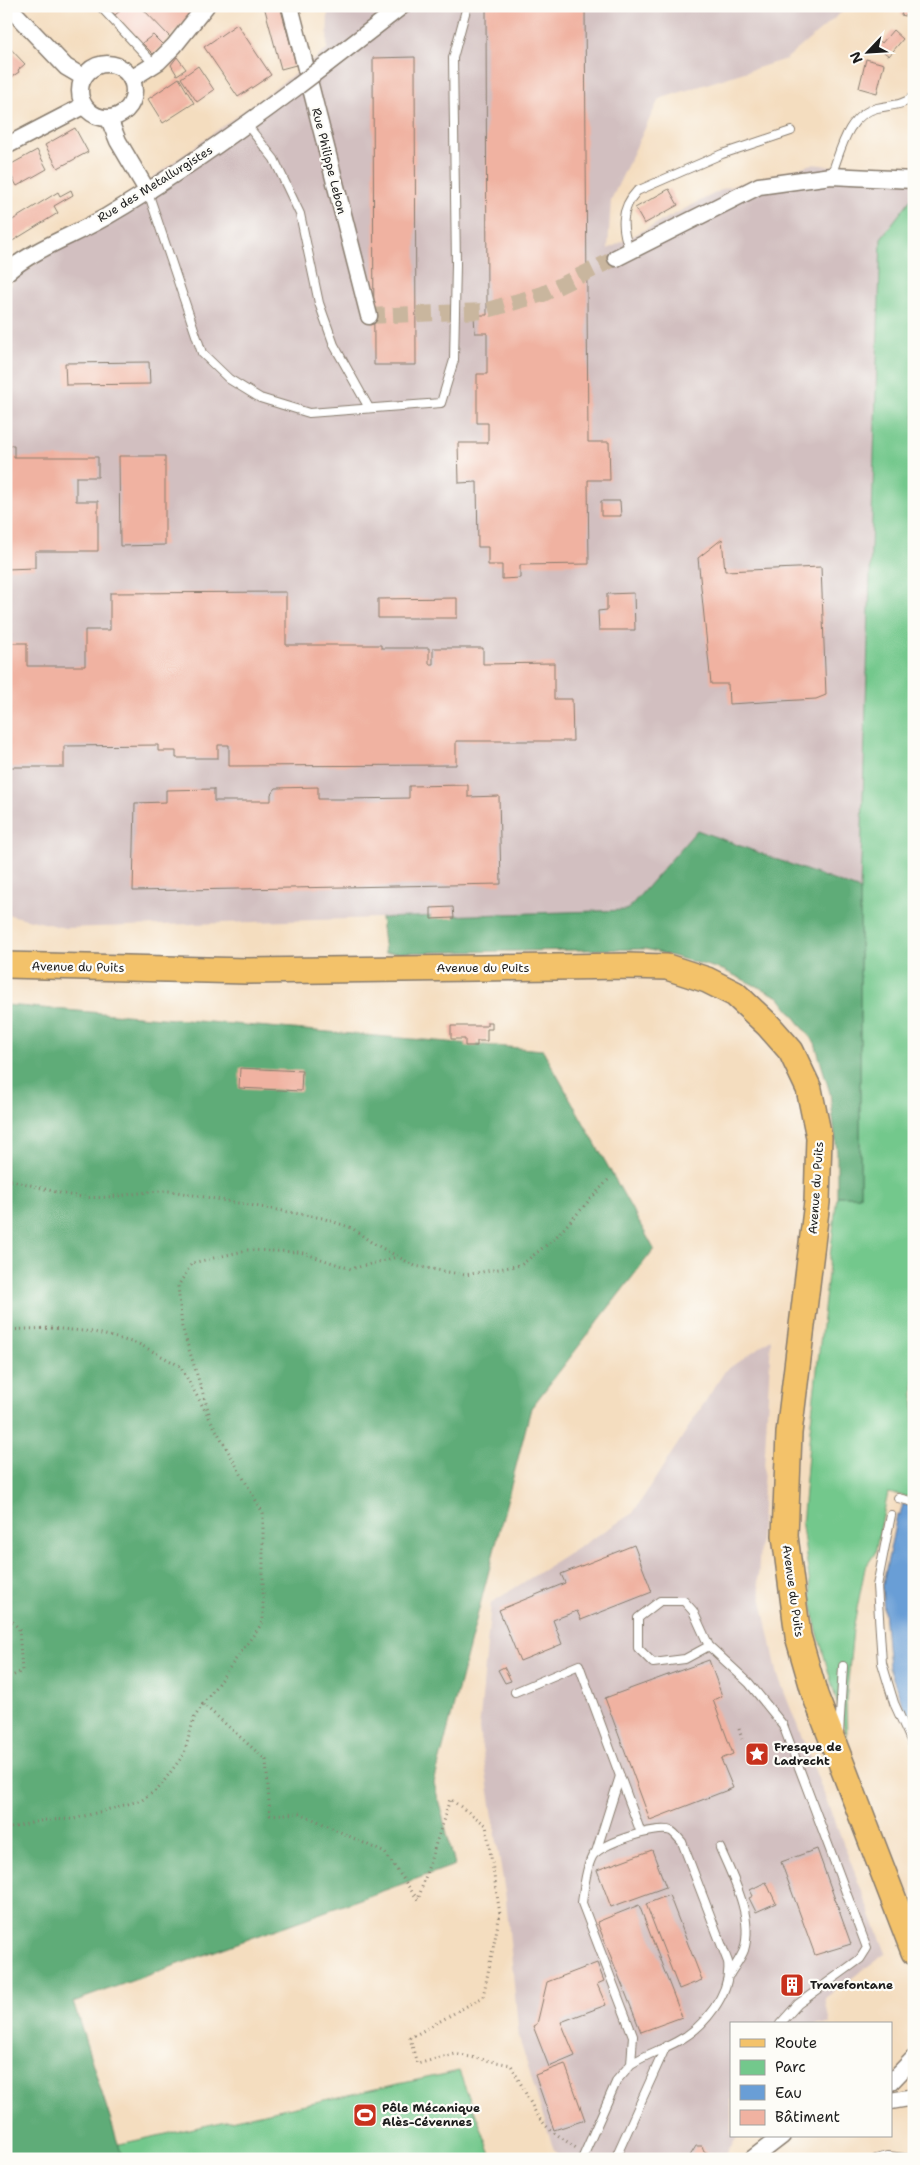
<svg xmlns="http://www.w3.org/2000/svg" width="920" height="2165" viewBox="0 0 920 2165" font-family="'Shantell Sans',sans-serif">
	<rect width="100%" height="100%" fill="#fdfcf7"/>
	<filter id="ink" filterUnits="userSpaceOnUse"><feTurbulence type="fractalNoise" baseFrequency=".02" numOctaves="2"/><feDisplacementMap in="SourceGraphic" scale="10" xChannelSelector="R" yChannelSelector="G"/><feConvolveMatrix kernelMatrix="1 2 1 2 8 2 1 2 1" color-interpolation-filters="sRGB"/></filter>
	<filter id="wash" filterUnits="userSpaceOnUse"><feTurbulence type="fractalNoise" baseFrequency=".0096" numOctaves="4" result="noise"/><feDisplacementMap in="SourceGraphic" scale="20" xChannelSelector="R" yChannelSelector="G"/><feGaussianBlur stdDeviation="1.12" result="paint"/><feColorMatrix in="noise" values="0 0 0 0 0 0 0 0 0 0 0 0 0 0 0 0 0 1.4 0 .05"/><feComposite in="paint" operator="in"/></filter>
	<g filter="url(#wash)">
		<rect width="100%" height="100%" fill="#f4ddbf"/>
		<polygon fill="#f7d1c8" points="107,6 199,6 153,54"/>
		<g fill="#d2bfc0">
			<polygon points="328,6 849,6 786,59 659,99 611,200 608,249 725,188 813,164 914,177 914,195 881,238 860,890 697,830 627,910 65,928 6,914 6,288 17,277 327,50"/>
			<polygon points="771,1339 758,1581 778,1676 886,1953 825,1998 830,2024 731,2024 731,2136 738,2136 722,2159 563,2159 554,2151 519,2038 506,1899 479,1729 491,1603 633,1513 725,1371"/>
		</g>
		<g fill="#73c88c" stroke="#487254">
			<polygon points="914,195 914,1498 888,1493 875,1553 865,1568 853,1629 846,1702 847,1739 815,1623 802,1526 810,1430 837,1196 860,1196 860,890 881,238"/>
			<polygon points="459,2071 493,2159 50,2159"/>
		</g>
		<g fill="#5eac78" stroke="#3d644a">
			<polygon points="697,830 860,890 860,1196 837,1196 837,1152 830,1093 815,1043 779,997 723,970 646,949 385,953 381,918 627,910"/>
			<polygon points="6,1005 543,1050 654,1249 531,1408 434,1783 455,1865 73,2002 123,2159 6,2159"/>
		</g>
		<polygon fill="#699ed6" stroke="#425d79" points="903,1504 914,1507 914,1734 889,1668 882,1588 897,1515 900,1515"/>
		<g id="blocks">
			<g fill="#f0b2a1">
				<polygon points="107,6 120,6 122,9 115,15"/>
				<polygon points="140,6 179,6 184,12 186,6 199,6 170,37"/>
				<polygon points="264,6 280,6 296,65 281,69"/>
				<polygon points="486,6 585,6 588,442 609,442 610,480 588,480 589,564 520,565 520,578 502,579 502,565 488,565 488,547 478,547 477,482 459,483 458,443 488,443 488,423 477,423 477,374 487,374 487,333 475,333 474,315 487,315"/>
				<polygon points="904,6 914,6 914,18 901,15"/>
				<polygon points="237,24 271,75 238,97 204,47"/>
				<polygon points="893,30 903,39 889,56 876,46 880,41 882,43"/>
				<polygon points="153,35 163,45 153,54 142,43"/>
				<polygon points="6,44 25,64 18,70 19,72 10,78 10,81 6,81"/>
				<polygon points="177,57 186,69 177,75 171,65"/>
				<polygon points="415,57 416,365 374,365 373,58"/>
				<polygon points="866,59 884,64 877,93 859,88"/>
				<polygon points="198,66 214,90 197,102 181,78"/>
				<polygon points="179,78 194,103 163,123 148,99"/>
				<polygon points="75,128 88,152 58,168 45,145"/>
				<polygon points="37,150 47,169 17,186 6,167"/>
				<polygon points="669,189 678,205 644,224 635,208"/>
				<polygon points="71,190 73,195 54,206 58,213 6,245 6,224 58,192 60,196"/>
				<polygon points="149,362 150,384 66,385 65,363"/>
				<polygon points="6,445 14,445 14,457 98,457 98,477 76,477 76,501 98,501 98,551 35,551 35,568 6,569"/>
				<polygon points="119,456 165,456 165,545 120,546"/>
				<polygon points="601,501 620,501 621,516 601,516"/>
				<polygon points="722,539 725,571 821,567 826,695 816,699 729,704 728,684 711,684 698,558"/>
				<polygon points="286,592 286,645 381,645 381,648 429,648 429,664 433,664 433,648 483,648 483,664 554,663 554,699 572,699 573,741 456,741 456,765 229,766 229,745 218,745 218,758 176,758 176,751 158,751 158,745 64,746 64,767 6,767 6,643 27,643 27,666 85,666 85,630 110,630 110,593"/>
				<polygon points="634,593 635,630 599,630 598,611 607,610 607,594"/>
				<polygon points="457,598 457,618 378,618 378,599"/>
				<polygon points="468,785 468,797 499,796 501,884 133,891 135,803 166,802 166,790 214,789 214,801 271,801 271,794 276,788 318,787 318,799 346,799 409,798 409,786"/>
				<polygon points="453,907 454,918 431,919 431,908"/>
				<polygon points="487,1022 492,1022 492,1029 487,1029 487,1041 477,1041 477,1046 465,1046 465,1039 451,1039 451,1026 487,1026"/>
				<polygon points="240,1068 302,1071 301,1091 239,1088"/>
				<polygon points="634,1545 652,1592 581,1620 577,1611 553,1620 562,1644 520,1661 499,1610 565,1583 561,1574"/>
				<polygon points="709,1660 722,1696 713,1700 733,1754 721,1759 733,1788 650,1820 605,1698"/>
				<polygon points="504,1667 511,1681 505,1683 498,1670"/>
				<polygon points="817,1849 851,1944 815,1955 781,1862"/>
				<polygon points="652,1850 666,1887 611,1907 597,1870"/>
				<polygon points="766,1882 776,1903 756,1912 749,1898 753,1896 750,1890"/>
				<polygon points="669,1895 702,1980 679,1989 646,1904"/>
				<polygon points="639,1905 682,2017 641,2032 597,1922"/>
				<polygon points="597,1963 604,1981 597,1984 606,2005 561,2022 575,2056 549,2067 533,2026 537,2024 547,1982"/>
				<polygon points="792,1980 797,1986 792,1990 787,1984"/>
				<polygon points="565,2064 585,2120 554,2130 535,2075"/>
				<polygon points="696,2146 702,2146 704,2151 711,2155 709,2159 688,2159"/>
			</g>
		</g>
	</g>
	<g filter="url(#ink)">
		<use href="#blocks" fill-opacity="0" stroke="#887c6e" stroke-width="1"/>
		<g fill="none" stroke-linecap="round" stroke-linejoin="round">
			<polyline stroke="#c9b69e" stroke-width="16" stroke-dasharray="16 8" stroke-linecap="butt" points="369,316 484,311 543,294 616,258"/>
			<g stroke="#887c6e" stroke-width="10">
				<g id="lane">
					<polyline points="100,6 154,64"/>
					<polyline points="247,125 274,159 300,214 319,303 334,345 369,408"/>
					<path d="M831,176c10,-26 16,-61 46,-68 13,-3 26,-2 37,-12"/>
					<polyline points="148,192 202,353 229,379 260,398 309,413 441,403 454,360 456,264 453,58 467,6"/>
					<path d="M630,251c-9,-22 -10,-42 7,-60l85,-37 69,-23"/>
					<polyline points="898,1498 914,1502"/>
					<polyline points="891,1515 877,1586 882,1663 894,1703 914,1747"/>
					<polyline points="709,1646 685,1659 653,1663 638,1648 638,1618 660,1601 684,1601 693,1611 709,1646 749,1683 783,1725 867,1948 860,1959 798,2004 780,2024"/>
					<polyline points="515,1692 579,1665 641,1833"/>
					<polyline points="839,1734 843,1666"/>
					<path d="M720,1848c13,30 34,69 24,102 -3,8 -10,17 -14,24"/>
					<polyline points="596,1852 620,1776"/>
					<path d="M582,2159l35,-79 14,-16 2,-28 -51,-133c2,-14 3,-32 10,-46 6,-13 65,-32 79,-26 4,2 8,8 11,11l46,120c4,31 -24,66 -52,80 -15,8 -29,12 -45,22"/>
					<polyline points="615,2159 666,2046"/>
					<polyline points="876,2159 888,2156 912,2159"/>
				</g>
			</g>
			<g stroke="#887c6e" stroke-width="19">
				<g id="street">
					<polyline points="8,6 66,67 83,77"/>
					<polyline points="290,6 369,316"/>
					<circle cx="107" cy="91" r="27"/>
					<polyline points="323,67 402,6"/>
					<polyline points="131,79 158,62 174,46 206,6"/>
					<polyline points="109,119 118,141 148,192"/>
					<polyline points="6,146 83,106"/>
					<polyline points="616,258 759,186 831,176 913,180"/>
					<path d="M6,273c30,-26 70,-38 103,-58 66,-39 128,-83 189,-129"/>
					<polyline points="891,2082 914,2058"/>
					<polyline points="891,2101 914,2097"/>
					<polyline points="752,2159 782,2136"/>
				</g>
			</g>
			<g stroke="#887c6e" stroke-width="28">
				<polyline id="primary" points="6,965 247,971 628,966 667,967 707,980 735,994 768,1025 791,1051 809,1089 819,1137 817,1202 789,1433 785,1536 798,1636 815,1695 914,1952"/>
			</g>
			<g stroke="#887c6e" stroke-width="3" stroke-dasharray="1 4" stroke-linecap="butt">
				<path d="M6,1179c25,5 51,15 76,18 30,3 60,-7 89,-6l151,27 30,10 19,14 44,24 50,9 56,-10 33,-26 55,-60"/>
				<polyline points="6,1330 50,1328 94,1332 139,1344 180,1366 263,1513 263,1622 203,1704 266,1760 270,1815 300,1813 385,1853 418,1900 450,1799 486,1825 500,1914 483,1997 410,2038 417,2064 455,2054 511,2065 538,2117 549,2129 576,2148"/>
				<polyline points="209,1413 182,1327 178,1286 192,1263 248,1250 300,1252 351,1269 397,1257"/>
				<polyline points="6,1614 19,1629 22,1671 6,1679"/>
				<polyline points="739,1729 742,1739"/>
				<polyline points="6,1829 44,1820 74,1819 142,1800 158,1789 184,1754 194,1718 203,1704"/>
			</g>
			<use href="#lane" stroke="#fff" stroke-width="8"/>
			<use href="#street" stroke="#fff" stroke-width="16"/>
			<use href="#primary" stroke="#f3c26a" stroke-width="25"/>
			<g stroke="#887c6e" stroke-width="19" stroke-linecap="butt">
				<polyline id="street-bridge" points="298,86 323,67"/>
			</g>
			<use href="#street-bridge" stroke="#fff" stroke-width="16"/>
		</g>
	</g>
	<defs>
		<g id="sight-square" transform="scale(1.25)"><rect x="-9" y="-9" width="18" height="18" rx="4" fill="#c8321e" stroke="#fdfcf7"/><path d="M0-6L1.8-2.2L6-1.7L2.9 1.2L3.7 5.4L0 3.3L-3.7 5.4L-2.9 1.2L-6-1.7L-1.8-2.2Z" fill="#fff"/></g>
		<g id="building-square" transform="scale(1.25)"><rect x="-9" y="-9" width="18" height="18" rx="4" fill="#c8321e" stroke="#fdfcf7"/><path d="M-4-6H4V6H1V3H-1V6H-4ZM-2.5-4.3h1.7v1.8h-1.7ZM.8-4.3h1.7v1.8H.8ZM-2.5-1h1.7V.8h-1.7ZM.8-1h1.7V.8H.8Z" fill="#fff"/></g>
		<g id="stadium-square" transform="scale(1.25)"><rect x="-9" y="-9" width="18" height="18" rx="4" fill="#c8321e" stroke="#fdfcf7"/><path d="M0-5a6.5 5 0 1 0 0 10a6.5 5 0 1 0 0-10ZM-3.5-1.8h7v3.6h-7Z" fill="#fff"/></g>
	</defs>
	<g fill-rule="evenodd">
		<use href="#sight-square" x="757" y="1754"/>
		<use href="#building-square" x="792" y="1985"/>
		<use href="#stadium-square" x="365" y="2115"/>
	</g>
	<g text-anchor="middle" dominant-baseline="central" stroke-width="4.5" stroke-linejoin="round" paint-order="stroke">
		<g font-size="12" fill="#1c1c1c" stroke="#fdfcf7">
			<text transform="translate(329 161) rotate(76)">Rue Philippe Lebon</text>
			<text transform="translate(155 184) rotate(-32)">Rue des Metallurgistes</text>
			<text transform="translate(78 967) rotate(1)">Avenue du Puits</text>
			<text x="483" y="968">Avenue du Puits</text>
			<text transform="translate(816 1188) rotate(-86)">Avenue du Puits</text>
			<text transform="translate(793 1591) rotate(82)">Avenue du Puits</text>
		</g>
		<g font-size="12" font-weight="bold" fill="#1c1c1c" stroke="#fdfcf7" text-anchor="start">
			<text x="774" y="1747">Fresque de<tspan x="774" dy="14">Ladrecht</tspan></text>
			<text x="810" y="1985">Travefontane</text>
			<text x="382" y="2108">Pôle Mécanique<tspan x="382" dy="14">Alès-Cévennes</tspan></text>
		</g>
	</g>
	<rect width="920" height="2165" fill="none" stroke="#fdfcf7" stroke-width="25"/>
	<rect x="730" y="2022" width="162" height="115" fill="#fdfcf7" stroke="#a3a29f"/>
	<rect x="740" y="2039" width="25" height="8" fill="#f3c26a" stroke="#a3a29f"/>
	<text x="775" y="2048" font-size="15" fill="#1c1c1c">Route</text>
	<rect x="740" y="2060" width="25" height="15" fill="#73c88c" stroke="#a3a29f"/>
	<text x="775" y="2072" font-size="15" fill="#1c1c1c">Parc</text>
	<rect x="740" y="2085" width="25" height="15" fill="#699ed6" stroke="#a3a29f"/>
	<text x="775" y="2098" font-size="15" fill="#1c1c1c">Eau</text>
	<rect x="740" y="2110" width="25" height="15" fill="#f0b2a1" stroke="#a3a29f"/>
	<text x="775" y="2122" font-size="15" fill="#1c1c1c">Bâtiment</text>
	<g transform="translate(868 52) rotate(245)" stroke="#fdfcf7" stroke-width="4" paint-order="stroke">
	<path d="M0-4L9 19L0 12L-9 19Z" fill="#1c1c1c"/>
	<text y="-8" font-size="14" font-weight="bold" text-anchor="middle" fill="#1c1c1c">N</text>
	</g>
</svg>
